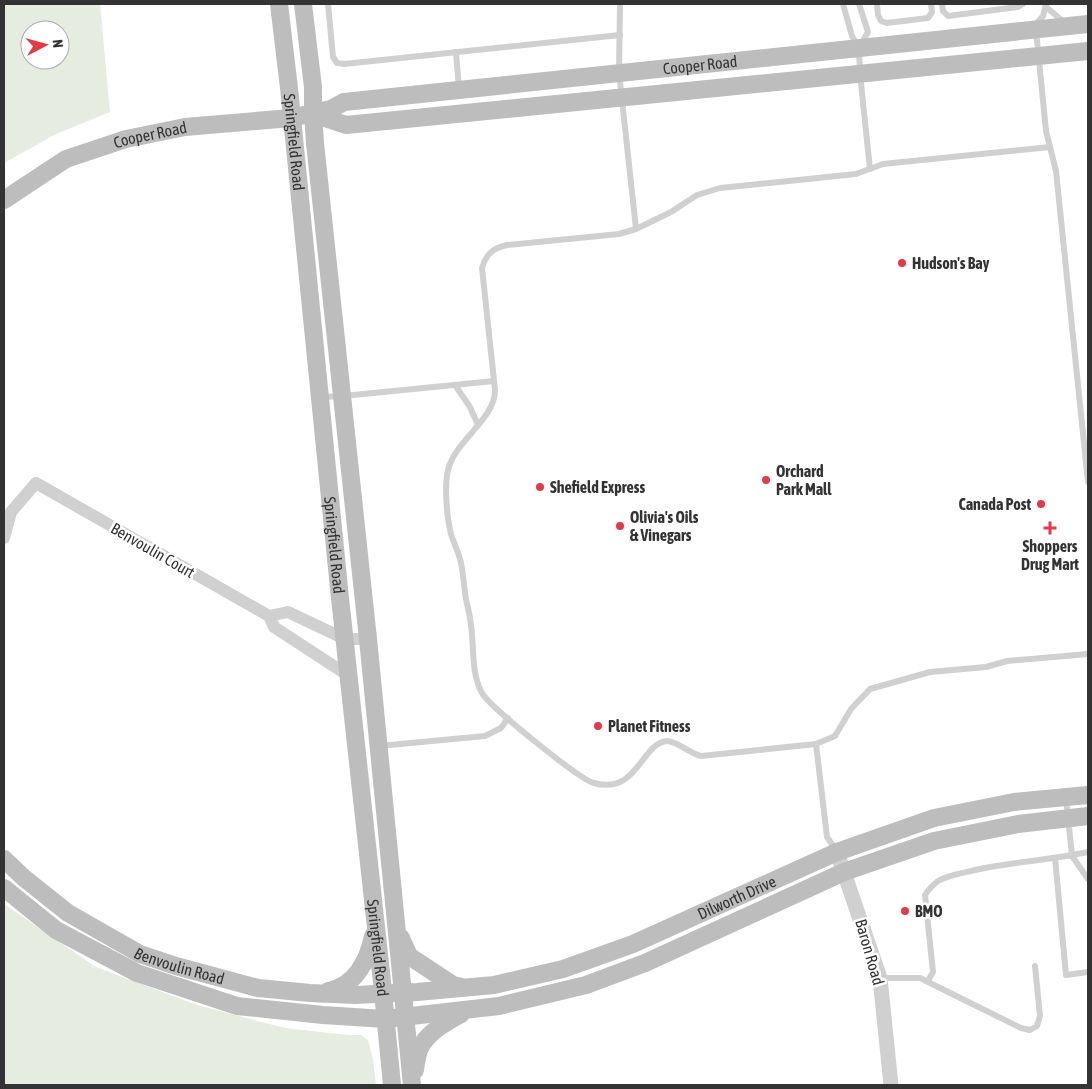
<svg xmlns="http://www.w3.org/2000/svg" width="1092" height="1089" viewBox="0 0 1092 1089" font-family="'Asap Condensed',sans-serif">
	<rect width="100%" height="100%" fill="#fff"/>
	<g fill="#e6ecdf" fill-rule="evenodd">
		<path d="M4,4h96l10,108 -54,22 -52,29zM30,30h30v30h-30z"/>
		<polygon points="4,904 96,967 197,1005 285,1028 348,1035 361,1035 368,1040 373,1059 376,1085 4,1085"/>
	</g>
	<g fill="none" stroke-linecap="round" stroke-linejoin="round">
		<g stroke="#d0d0d0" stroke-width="6">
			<polyline points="328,4 333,57 337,63 344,64 620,35"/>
			<polyline points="620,4 619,72 636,229"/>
			<polyline points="843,4 852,36 857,45"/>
			<polyline points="859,4 868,32 859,48 860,74 870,169"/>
			<polyline points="877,4 878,15 881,21 887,23 928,18 932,12 931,4"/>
			<polyline points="942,4 943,11 948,16 1018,7 1023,4"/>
			<polyline points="1046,7 1064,22"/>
			<polyline points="1034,26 1043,16 1046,4"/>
			<polyline points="1036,30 1046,131 1056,171 1088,482"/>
			<polyline points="456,52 459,89"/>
			<path d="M1050,147l-167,17 -27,10 -136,14 -23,7 -26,17 -35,17 -17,5 -112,11c-14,3 -21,9 -25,23l13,122c0,30 -40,50 -47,80 -4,17 -1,48 3,64 3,10 8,19 10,29 2,10 3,20 4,30 1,9 4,17 5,26 5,24 0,53 12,74 7,13 98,87 112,90 44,12 47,-40 73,-42 10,0 22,12 34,15l115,-12 19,-8 16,-27 19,-20 60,-17 56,-5 21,-6 81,-7"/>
			<polyline points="455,385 470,407 478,425"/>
			<polyline points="322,397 343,396 494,381"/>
			<polyline points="816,744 827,837 836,850"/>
			<polyline points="379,746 485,736 501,728 508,718"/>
			<polyline points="1066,798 1072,856 1088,879"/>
			<polyline points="1055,858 1066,975 1088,972"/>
			<polyline points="880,978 920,978 1021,1028 1030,1030 1037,1026 1040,1016 1035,966"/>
			<path d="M928,981l5,-9 -8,-77c3,-5 8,-10 13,-14 10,-6 25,-8 37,-11 37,-8 75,-10 113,-18"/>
		</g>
		<g stroke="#d0d0d0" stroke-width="12">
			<polyline points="4,538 11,512 36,483 269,616 274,627 349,676"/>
			<polyline points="269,616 288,612 345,639 368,639"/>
		</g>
		<polyline stroke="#d0d0d0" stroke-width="15" points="837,852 880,978 891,1085"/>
		<g stroke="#bdbdbd" stroke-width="18">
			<path id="s1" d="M279,4l10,84 51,510 42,384 10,103"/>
			<polyline points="303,4 313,87 313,114 315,143 368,639 412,1085"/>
			<polyline points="313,114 346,125 1088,51"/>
			<path id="s2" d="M4,200l62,-41 60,-20 59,-12 106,-9 40,-9 13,-7 744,-78"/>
			<path id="s3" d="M4,859l20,19 44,35 72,41 36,12 82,22 52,5 45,2 62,-3 77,-7 69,-16 70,-25 204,-92 97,-34 80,-16 74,-7"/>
			<polyline points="4,888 56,930 137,973 237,1006 323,1015 385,1019 499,1006 586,985 645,963 844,872 934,841 1018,824 1088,816"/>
			<polyline points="401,938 409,956 453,985 462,987"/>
			<path d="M328,991c27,-5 40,-30 45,-55"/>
			<path d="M415,1070c1,-7 2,-14 4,-20 7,-17 27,-28 42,-36"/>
		</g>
	</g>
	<g fill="#e63946" stroke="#fff" stroke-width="2">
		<circle cx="902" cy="263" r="5"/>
		<circle cx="766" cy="480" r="5"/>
		<circle cx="540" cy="487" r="5"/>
		<circle cx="1041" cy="504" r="5"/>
		<circle cx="620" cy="526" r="5"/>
		<path d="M1047.5 520.5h5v5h5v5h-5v5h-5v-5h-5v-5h5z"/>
		<circle cx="598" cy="726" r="5"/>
		<circle cx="905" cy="911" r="5"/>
	</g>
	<g text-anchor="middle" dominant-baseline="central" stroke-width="5" stroke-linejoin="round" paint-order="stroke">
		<g font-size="16" fill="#333" stroke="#fff">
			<text stroke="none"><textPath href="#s2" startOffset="718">Cooper Road</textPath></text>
			<text stroke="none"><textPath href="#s2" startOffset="162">Cooper Road</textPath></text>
			<text stroke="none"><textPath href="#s1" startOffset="139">Springfield Road</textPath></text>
			<text stroke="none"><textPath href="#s1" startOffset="544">Springfield Road</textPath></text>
			<text transform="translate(153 550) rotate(30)">Benvoulin Court</text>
			<text stroke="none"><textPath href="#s3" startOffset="785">Dilworth Drive</textPath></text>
			<text stroke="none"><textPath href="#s1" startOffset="949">Springfield Road</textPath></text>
			<text transform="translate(870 952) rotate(74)">Baron Road</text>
			<text stroke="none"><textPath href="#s3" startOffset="208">Benvoulin Road</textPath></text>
		</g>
		<g font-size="16" font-weight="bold" fill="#333" stroke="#fff" text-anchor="start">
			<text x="912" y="263">Hudson's Bay</text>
			<text x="776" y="471">Orchard<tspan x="776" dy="18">Park Mall</tspan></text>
			<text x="550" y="487">Shefield Express</text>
			<text x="1031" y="504" text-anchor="end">Canada Post</text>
			<text x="630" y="517">Olivia's Oils<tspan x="630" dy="18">&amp; Vinegars</tspan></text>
			<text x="1050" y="546" text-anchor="middle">Shoppers<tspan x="1050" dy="18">Drug Mart</tspan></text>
			<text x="608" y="726">Planet Fitness</text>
			<text x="915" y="911">BMO</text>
		</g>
	</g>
	<rect width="1092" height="1089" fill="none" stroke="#333333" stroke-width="10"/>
	<g transform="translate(45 45) rotate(84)"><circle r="24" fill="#ffffff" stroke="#adadad"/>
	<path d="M0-4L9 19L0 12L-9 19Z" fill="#e63946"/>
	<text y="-8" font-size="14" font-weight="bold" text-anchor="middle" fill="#333333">N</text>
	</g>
</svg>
